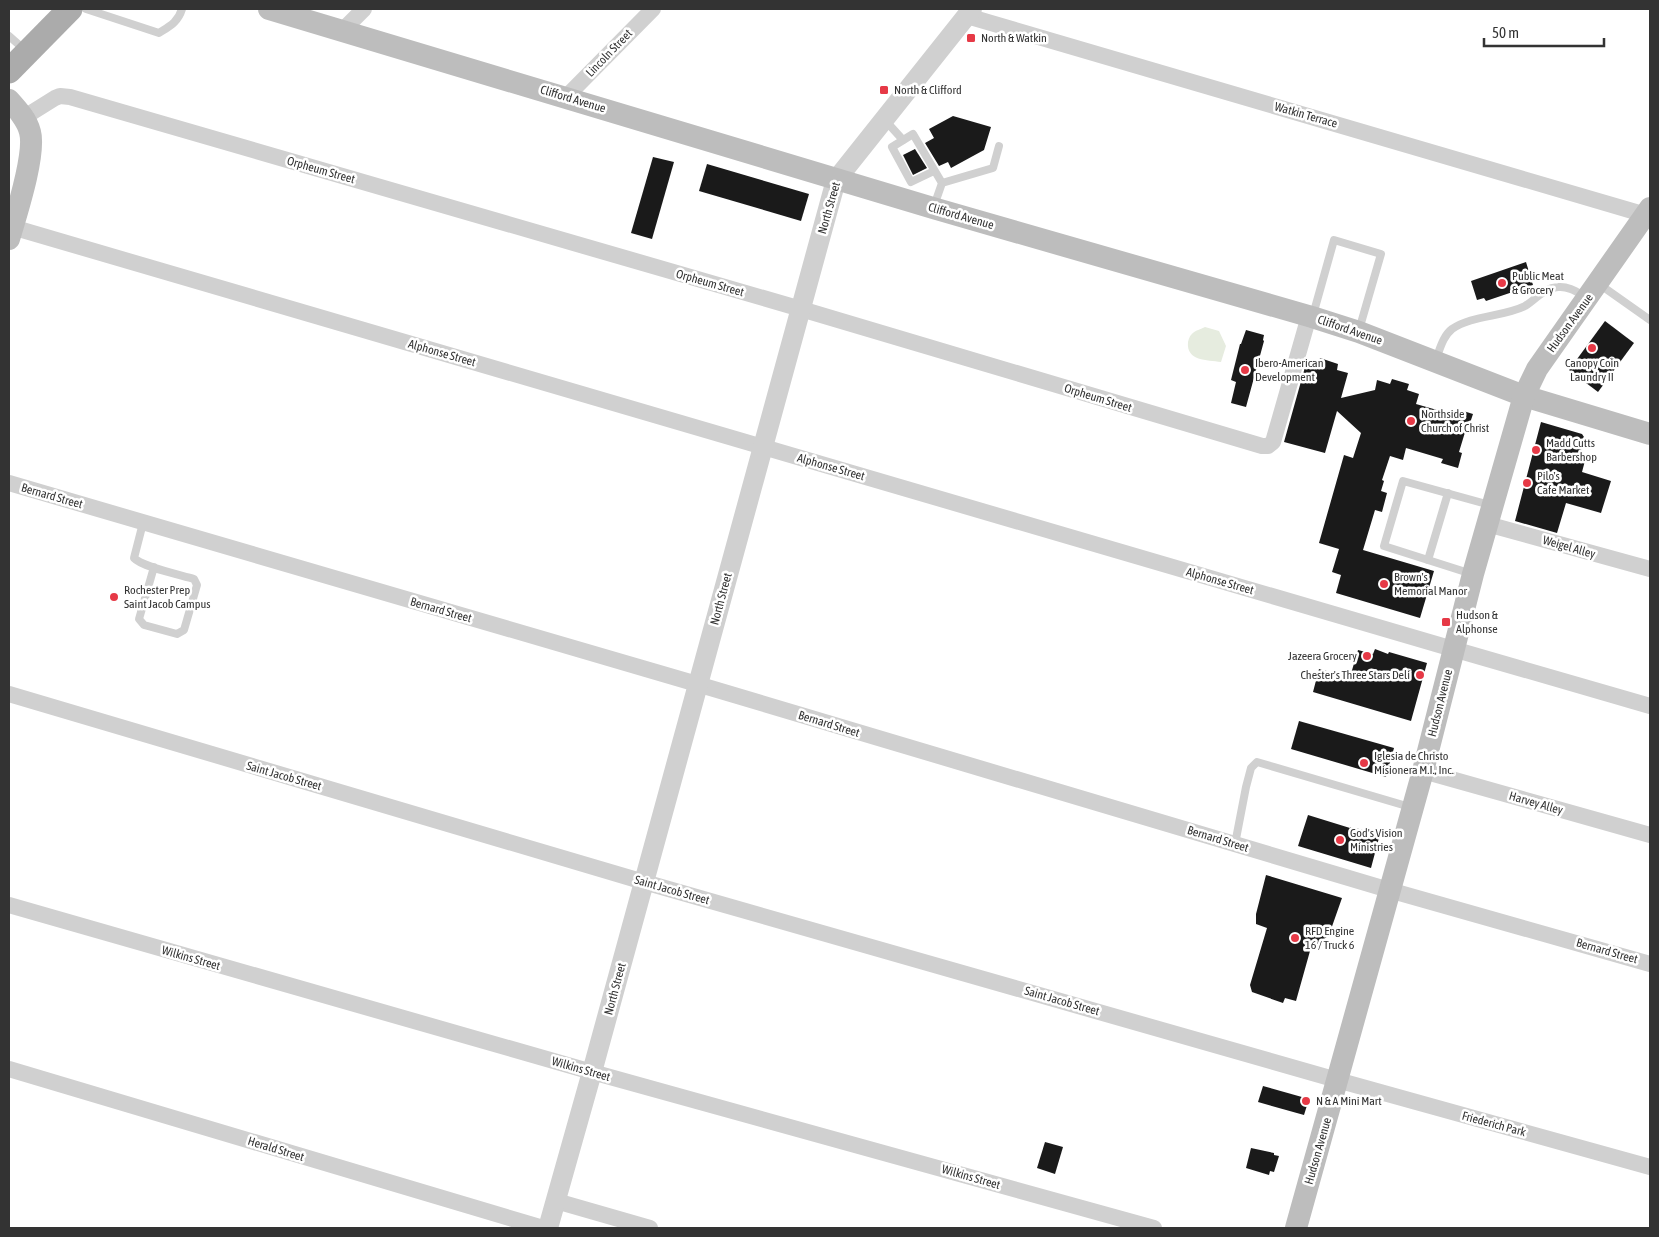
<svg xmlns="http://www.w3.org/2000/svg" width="1659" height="1237" viewBox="0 0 1659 1237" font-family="'Asap Condensed',sans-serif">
	<rect width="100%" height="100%" fill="#fff"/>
	<path fill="#e6ecdf" d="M1205,327l14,4 7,15 -5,16c-14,-2 -35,-1 -33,-20 2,-10 8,-11 17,-15z"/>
	<g fill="#1a1a1a">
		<polygon points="953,116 991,127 984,150 951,168 948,162 939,166 925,143 934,138 929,129"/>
		<polygon points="915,149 927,168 913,175 903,155"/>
		<polygon points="653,157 674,162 652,239 631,233"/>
		<polygon points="707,164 809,194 801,221 699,191"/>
		<polygon points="1526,262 1533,285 1486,301 1484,298 1477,300 1471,281"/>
		<polygon points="1605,321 1634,343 1598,392 1569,370"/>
		<polygon points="1246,330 1264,335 1263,340 1264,341 1246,407 1231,403 1236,382 1231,380 1240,344 1241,344"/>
		<polygon points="1320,358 1338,364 1337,370 1348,373 1341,398 1375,390 1377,380 1390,384 1392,379 1409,384 1407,390 1419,394 1416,404 1458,416 1460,410 1473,414 1468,429 1466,429 1459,452 1462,453 1458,468 1441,463 1443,459 1406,448 1403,460 1390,456 1382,480 1384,481 1381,491 1387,493 1382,512 1375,510 1363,550 1434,571 1420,618 1336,593 1341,575 1332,572 1339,549 1319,543 1344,455 1353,458 1361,433 1337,411 1325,453 1284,442 1307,360 1318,364"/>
		<polygon points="1541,422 1582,434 1584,437 1580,455 1586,457 1582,472 1611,481 1601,513 1566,503 1557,533 1515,521"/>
		<polygon points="1375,649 1388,654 1389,652 1427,663 1411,721 1313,692 1319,669 1350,677 1358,650 1373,654"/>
		<polygon points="1299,721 1394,748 1386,777 1291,749"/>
		<polygon points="1308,815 1350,828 1351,827 1380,834 1371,868 1298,846"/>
		<polygon points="1266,875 1342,898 1329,935 1310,951 1296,1001 1285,998 1283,1003 1252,992 1250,985 1267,928 1256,924 1256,914"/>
		<polygon points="1263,1086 1309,1099 1304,1115 1258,1102"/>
		<polygon points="1045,1142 1063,1147 1055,1174 1037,1168"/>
		<polygon points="1251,1148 1274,1153 1274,1155 1279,1156 1274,1172 1270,1171 1269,1175 1246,1168"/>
	</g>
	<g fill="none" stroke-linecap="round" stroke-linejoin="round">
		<g stroke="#d0d0d0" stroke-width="8">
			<path d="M86,9l73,24c11,-7 19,-11 23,-24"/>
			<polyline points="9,36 26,51"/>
			<polyline points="884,119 903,140"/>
			<polyline points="934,171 911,182 892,147 913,134 942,183 934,206"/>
			<polyline points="942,183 993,168 999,146"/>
			<polyline points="1599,284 1650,320"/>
			<polyline points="1313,315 1334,240 1381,254 1359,330"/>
			<path d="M1436,359c4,-10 7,-23 16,-30 20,-14 51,-12 73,-23 12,-7 18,-18 33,-19 11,-1 19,5 28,10"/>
			<path d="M143,523l-9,35c8,9 47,17 60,21l3,6 -13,45 -7,4 -33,-9 -5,-6 15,-52"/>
			<polyline points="1428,560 1448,493"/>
			<polyline points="1472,574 1384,546 1403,481 1490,505"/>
			<polyline points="1235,844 1246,787 1251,768 1257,762 1410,807"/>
		</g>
		<g stroke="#d0d0d0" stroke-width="16">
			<polyline points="967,16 1646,215"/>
			<polyline points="343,30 364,9"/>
			<polyline points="566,97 653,9"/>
			<polyline points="23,118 55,98 60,96 70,97 801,309 1262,446 1268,446 1273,442 1309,316"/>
			<polyline points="12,227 1453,649 1650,706"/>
			<polyline points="9,483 697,684 1389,890 1650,964"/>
			<polyline points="1487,524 1650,569"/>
			<polyline points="9,694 644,882 1337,1080 1650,1167"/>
			<polyline points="1423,771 1650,835"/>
			<polyline points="9,905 592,1072 1154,1228"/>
			<polyline points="9,1069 543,1228"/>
			<polyline points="556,1201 650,1228"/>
		</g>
		<polyline stroke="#d0d0d0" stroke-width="20" points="548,1228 592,1072 836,180 972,9"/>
		<g stroke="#bdbdbd" stroke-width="22">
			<polyline points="269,9 933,208 1312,317 1359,332 1524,396 1650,434"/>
			<path d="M9,100c9,10 18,20 21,32 6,22 -14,83 -21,107"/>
			<polyline points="1296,1228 1423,771 1473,574 1524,396 1537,369 1650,208"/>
		</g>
		<polyline stroke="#ababab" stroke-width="25" points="9,71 70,9"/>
	</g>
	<g fill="#e63946" stroke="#fff" stroke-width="2">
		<rect x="966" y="33" width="10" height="10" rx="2.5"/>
		<rect x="879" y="85" width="10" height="10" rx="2.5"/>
		<circle cx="1502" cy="283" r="5"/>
		<circle cx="1592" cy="348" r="5"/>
		<circle cx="1245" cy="370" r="5"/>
		<circle cx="1411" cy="421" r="5"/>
		<circle cx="1536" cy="450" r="5"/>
		<circle cx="1527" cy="483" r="5"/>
		<circle cx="1384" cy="584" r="5"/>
		<circle cx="114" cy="597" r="5"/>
		<rect x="1441" y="617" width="10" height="10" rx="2.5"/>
		<circle cx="1367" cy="656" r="5"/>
		<circle cx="1420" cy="675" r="5"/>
		<circle cx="1364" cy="763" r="5"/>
		<circle cx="1340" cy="840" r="5"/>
		<circle cx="1295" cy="938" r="5"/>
		<circle cx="1306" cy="1101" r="5"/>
	</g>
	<g text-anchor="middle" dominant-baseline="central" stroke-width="5" stroke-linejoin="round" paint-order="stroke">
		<g font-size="12" fill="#333" stroke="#fff" text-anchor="start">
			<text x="981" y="38">North &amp; Watkin</text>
			<text x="894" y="90">North &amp; Clifford</text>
			<text x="1512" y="276">Public Meat<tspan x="1512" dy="14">&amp; Grocery</tspan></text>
			<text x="1255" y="363">Ibero-American<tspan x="1255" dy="14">Development</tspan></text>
			<text x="1592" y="363" text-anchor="middle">Canopy Coin<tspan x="1592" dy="14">Laundry II</tspan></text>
			<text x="1421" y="414">Northside<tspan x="1421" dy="14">Church of Christ</tspan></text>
			<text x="1546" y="443">Madd Cutts<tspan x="1546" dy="14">Barbershop</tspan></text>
			<text x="1537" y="476">Pilo's<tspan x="1537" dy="14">Cafe Market</tspan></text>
			<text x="1394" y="577">Brown's<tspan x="1394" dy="14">Memorial Manor</tspan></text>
			<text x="124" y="590">Rochester Prep<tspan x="124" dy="14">Saint Jacob Campus</tspan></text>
			<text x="1456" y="615">Hudson &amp;<tspan x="1456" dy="14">Alphonse</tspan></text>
			<text x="1357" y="656" text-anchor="end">Jazeera Grocery</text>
			<text x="1410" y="675" text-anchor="end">Chester's Three Stars Deli</text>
			<text x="1374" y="756">Iglesia de Christo<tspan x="1374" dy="14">Misionera M.I., Inc.</tspan></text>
			<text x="1350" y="833">God's Vision<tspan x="1350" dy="14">Ministries</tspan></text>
			<text x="1305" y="931">RFD Engine<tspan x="1305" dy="14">16 / Truck 6</tspan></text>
			<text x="1316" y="1101">N &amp; A Mini Mart</text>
		</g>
		<g font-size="12" fill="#333" stroke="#fff">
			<text transform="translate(609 53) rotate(-46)">Lincoln Street</text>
			<text transform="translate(573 99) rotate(17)">Clifford Avenue</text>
			<text transform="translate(1306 115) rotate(16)">Watkin Terrace</text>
			<text transform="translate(321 170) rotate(16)">Orpheum Street</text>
			<text transform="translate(829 208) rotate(-74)">North Street</text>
			<text transform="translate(961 216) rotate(16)">Clifford Avenue</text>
			<text transform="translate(710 283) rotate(16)">Orpheum Street</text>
			<text transform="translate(1570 323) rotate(-54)">Hudson Avenue</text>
			<text transform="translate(1350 330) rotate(19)">Clifford Avenue</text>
			<text transform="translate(442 353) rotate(16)">Alphonse Street</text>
			<text transform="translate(1098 398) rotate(17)">Orpheum Street</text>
			<text transform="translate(831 467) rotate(16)">Alphonse Street</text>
			<text transform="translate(52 496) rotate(16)">Bernard Street</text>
			<text transform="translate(1569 547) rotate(16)">Weigel Alley</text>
			<text transform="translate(1220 581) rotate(16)">Alphonse Street</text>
			<text transform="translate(721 599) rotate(-75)">North Street</text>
			<text transform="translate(441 610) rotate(16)">Bernard Street</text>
			<text transform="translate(1440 703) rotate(-76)">Hudson Avenue</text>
			<text transform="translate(829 724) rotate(17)">Bernard Street</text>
			<text transform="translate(284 776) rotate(16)">Saint Jacob Street</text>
			<text transform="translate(1536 803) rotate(16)">Harvey Alley</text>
			<text transform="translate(1218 839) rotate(17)">Bernard Street</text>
			<text transform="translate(672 890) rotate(16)">Saint Jacob Street</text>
			<text transform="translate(1607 951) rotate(16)">Bernard Street</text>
			<text transform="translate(191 958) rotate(16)">Wilkins Street</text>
			<text transform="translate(615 989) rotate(-75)">North Street</text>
			<text transform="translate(1062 1001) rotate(16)">Saint Jacob Street</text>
			<text transform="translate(581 1069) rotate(16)">Wilkins Street</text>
			<text transform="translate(1494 1124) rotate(15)">Friederich Park</text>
			<text transform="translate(276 1149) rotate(17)">Herald Street</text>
			<text transform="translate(1318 1151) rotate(-74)">Hudson Avenue</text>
			<text transform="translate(971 1177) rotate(16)">Wilkins Street</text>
		</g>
	</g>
	<rect width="1659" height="1237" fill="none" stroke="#333333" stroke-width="20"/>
	<path d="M1484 38v8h120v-8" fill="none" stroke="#333333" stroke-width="2.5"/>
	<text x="1492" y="38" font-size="15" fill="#333333" stroke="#ffffff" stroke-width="4" paint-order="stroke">50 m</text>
</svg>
